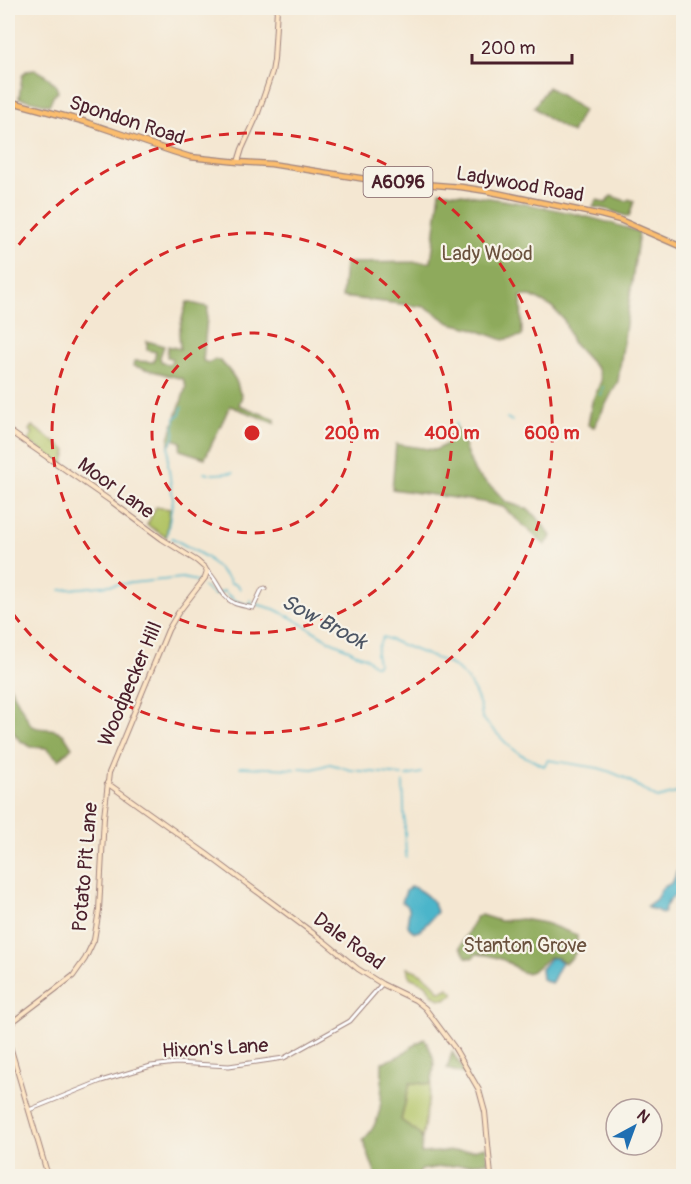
<svg xmlns="http://www.w3.org/2000/svg" width="691" height="1184" viewBox="0 0 691 1184" font-family="Pangolin,sans-serif">
	<rect width="100%" height="100%" fill="#f7f3e8"/>
	<filter id="ink" filterUnits="userSpaceOnUse"><feTurbulence type="fractalNoise" baseFrequency=".0167" numOctaves="2"/><feDisplacementMap in="SourceGraphic" scale="12" xChannelSelector="R" yChannelSelector="G"/><feConvolveMatrix kernelMatrix="1 2 1 2 8 2 1 2 1" color-interpolation-filters="sRGB"/></filter>
	<filter id="wash" filterUnits="userSpaceOnUse"><feTurbulence type="fractalNoise" baseFrequency=".008" numOctaves="4" result="noise"/><feDisplacementMap in="SourceGraphic" scale="24" xChannelSelector="R" yChannelSelector="G"/><feGaussianBlur stdDeviation="1.35" result="paint"/><feColorMatrix in="noise" values="0 0 0 0 0 0 0 0 0 0 0 0 0 0 0 0 0 1.4 0 .05"/><feComposite in="paint" operator="in"/></filter>
	<g filter="url(#wash)">
		<rect width="100%" height="100%" fill="#f4e7d2"/>
		<g fill="#b3c568" stroke="#7e724a" stroke-width="1.5">
			<polygon points="32,426 67,451 63,465 28,441 33,433 29,430"/>
			<polygon points="156,507 170,509 166,537 147,525"/>
			<path d="M407,968c12,2 26,13 32,23l6,-1 3,-2 5,4v3l-8,4h-5l-8,-5 -6,-10 -15,-6z"/>
			<polygon points="410,1083 431,1084 422,1139 419,1134 401,1120"/>
		</g>
		<g fill="#8eaa5c" stroke="#6c6444" stroke-width="1.5">
			<path d="M36,70c9,4 20,12 22,22l-4,3 -5,10 -30,-7 3,-22 4,-5z"/>
			<polygon points="548,87 583,110 572,133 548,119 534,107"/>
			<path d="M440,191c67,9 135,19 199,41l-21,149 -24,46 -6,-2 4,-23 9,-21 -3,-11 -26,-28 -8,-22 -12,-13 -21,-11h-10l1,40 -19,4 -32,-12 -21,-5 -24,-16 -84,-10 3,-34 86,-1z"/>
			<polygon points="611,196 626,201 629,199 634,201 629,217 606,209 593,207 597,200 606,203 609,198"/>
			<path d="M187,302l21,5 -5,54 6,2c3,-2 5,-4 9,-3 5,2 17,17 19,23 2,5 1,8 5,13l-3,9 36,14v4l-45,-17 -25,52 -25,-8 1,-8 -7,-3 -5,7v-8l17,-51 -3,-8 -50,-13 1,-5 20,1 2,-10 -9,-2v-9l17,5 -4,11 1,4 7,4 4,-4 -1,-3 -4,-1 1,-11 12,3 -1,-16 4,-18z"/>
			<polygon points="451,428 457,428 475,473 494,489 506,502 527,509 536,516 551,536 549,540 545,545 503,507 482,502 392,489 396,444 435,450 449,443 452,435"/>
			<path d="M8,683l23,42c9,7 23,0 33,10 3,3 5,8 8,12l-13,13 -13,-12 -15,-1 -12,-7 -11,-15z"/>
			<path d="M481,915l19,6 22,-2 23,4 32,12c-1,14 1,21 -12,28l-7,-5 -9,-1c-6,5 -12,12 -19,15 -10,3 -13,-4 -21,-9 -8,-5 -22,-8 -32,-9l-5,4 -6,-1 -6,-10 16,-30z"/>
			<path d="M425,1039c10,19 11,24 6,45l-21,-1 -9,37 18,14 3,5 -1,14 52,-3 13,-3 2,15 -47,5 -20,3 -3,6h-42l-13,-36c23,-21 18,-50 19,-78 8,-2 16,-5 23,-10 8,-6 10,-9 20,-13z"/>
			<polygon points="452,1052 467,1075 447,1069"/>
		</g>
		<g fill="#4cb5ca" stroke="#4b6a7a" stroke-width="1.5">
			<path d="M683,868c0,5 1,12 0,16 -4,11 -19,17 -19,29l-2,1 -6,-4 -8,-2 -1,-2 9,-7 6,-11c8,-4 13,-6 14,-16z"/>
			<path d="M411,886c11,5 23,13 26,26l-17,19 -5,1c-13,-7 -5,-13 -6,-24l-7,-6 4,-11z"/>
			<polygon points="550,958 556,958 562,962 553,980 551,983 542,979 541,969"/>
		</g>
		<g fill="none" stroke-linecap="round" stroke-linejoin="round">
			<g stroke="#4cb5ca" stroke-width="1.5">
				<polyline points="601,395 603,387"/>
				<polyline points="507,418 512,421"/>
				<polyline points="456,427 456,423"/>
				<polyline points="204,473 209,474"/>
				<polyline points="212,474 233,473"/>
				<polyline points="167,535 173,499 168,463 169,446 174,438 175,418 180,415 182,407"/>
				<polyline points="172,538 206,557 229,579 231,583 238,585 240,589"/>
				<path d="M203,587l8,6 4,2 9,-4c8,9 15,12 28,14l-2,-5"/>
				<polyline points="60,590 182,578 197,581 198,583"/>
				<path d="M256,604l18,5 20,10 36,22 14,6 10,6 11,4 9,8h3l1,-3 -2,-8 2,-7 5,-10c15,6 29,12 44,18 10,4 22,7 30,14 14,12 24,32 25,49l26,27 12,9 24,12 4,-6 50,8 10,3 17,7 32,20 27,-7"/>
				<polyline points="240,767 295,769"/>
				<polyline points="299,768 313,769 330,764 351,770 402,775"/>
				<polyline points="406,776 421,773"/>
				<polyline points="403,782 406,858"/>
			</g>
		</g>
	</g>
	<g filter="url(#ink)">
		<g fill="none" stroke-linecap="round" stroke-linejoin="round">
			<g stroke="#9f837e" stroke-width="5">
				<g id="street">
					<path d="M206,570c12,8 14,27 28,33 6,3 13,3 19,5l9,-19 3,-1"/>
					<polyline points="29,1110 101,1081 151,1066 176,1063 229,1066 284,1058 350,1021 382,984"/>
				</g>
			</g>
			<g stroke="#9f837e" stroke-width="6">
				<g id="secondary">
					<polyline points="238,162 242,149 257,116 272,72 274,60 277,8"/>
					<path d="M8,430l104,72 50,37 35,22 8,7 2,4 -2,6 -27,35 -10,17 -59,143 -5,44 -5,93 -5,30 -9,19 -12,17 -58,44c-8,8 -7,15 -5,26l38,130"/>
					<polyline points="107,783 208,855 325,942 358,969 382,984 415,1000 425,1008 454,1047 479,1090 485,1112 491,1176"/>
				</g>
			</g>
			<g stroke="#9f837e" stroke-width="7">
				<polyline id="primary" points="8,101 86,122 174,152 190,157 238,162 271,164 372,180 461,187 487,191 601,215 620,220 684,248"/>
			</g>
			<use href="#street" stroke="#fff" stroke-width="3"/>
			<use href="#secondary" stroke="#fde5c5" stroke-width="4"/>
			<use href="#primary" stroke="#fbbd6e" stroke-width="4.5"/>
		</g>
	</g>
	<g fill="none" stroke="#d62828" stroke-width="3" stroke-dasharray="10 8">
		<circle cx="252" cy="433" r="100"/>
		<circle cx="252" cy="433" r="200"/>
		<path d="M8 259A300 300 0 1 1 8 607"/>
	</g>
	<g text-anchor="middle" dominant-baseline="central" stroke-width="4.5" stroke-linejoin="round" paint-order="stroke">
		<rect fill="#f7f3e8" stroke="#7e5f64" stroke-width="1.5" x="363.5" y="167" width="69" height="30" rx="4.5"/>
		<g font-size="18" font-weight="bold" fill="#4a1f2b">
			<text x="398" y="182">A6096</text>
		</g>
		<g font-size="20" fill="#4a1f2b" stroke="#f7f3e8">
			<text transform="translate(127 120) rotate(18)">Spondon Road</text>
			<text transform="translate(520 184) rotate(10)">Ladywood Road</text>
			<text transform="translate(116 488) rotate(36)">Moor Lane</text>
			<text transform="translate(130 684) rotate(-67)">Woodpecker Hill</text>
			<text transform="translate(85 867) rotate(-85)">Potato Pit Lane</text>
			<text transform="translate(349 941) rotate(36)">Dale Road</text>
			<text transform="translate(215 1048) rotate(-3)">Hixon's Lane</text>
		</g>
		<g font-size="20" fill="#6a513d" stroke="#f7f3e8">
			<text x="487" y="253">Lady Wood</text>
			<text x="525" y="945">Stanton Grove</text>
		</g>
		<g font-size="21" font-style="italic" fill="#4b5463" stroke="#f7f3e8">
			<text transform="translate(324 622) rotate(28)">Sow Brook</text>
		</g>
	</g>
	<circle cx="252" cy="433" r="9" fill="#d62828" stroke="#f7f3e8" stroke-width="3"/>
	<g font-size="18" text-anchor="middle" font-weight="bold" fill="#d62828" stroke="#f7f3e8" stroke-width="4.5" stroke-linejoin="round" paint-order="stroke">
		<text x="352" y="439">200 m</text>
		<text x="452" y="439">400 m</text>
		<text x="552" y="439">600 m</text>
	</g>
	<rect width="691" height="1184" fill="none" stroke="#f7f3e8" stroke-width="30"/>
	<g transform="translate(634 1127) rotate(41)"><circle r="28" fill="#f7f3e8" stroke="#b29e9c" stroke-width="1.5"/>
	<path d="M0-4.5L10 22L0 15L-10 22Z" fill="#1f6fb2"/>
	<text y="-9" font-size="16" font-weight="bold" text-anchor="middle" fill="#4a1f2b">N</text>
	</g>
	<path d="M472 54v9h100v-9" fill="none" stroke="#4a1f2b" stroke-width="3"/>
	<text x="481" y="54" font-size="18" fill="#4a1f2b" stroke="#f7f3e8" stroke-width="4.5" paint-order="stroke">200 m</text>
</svg>
